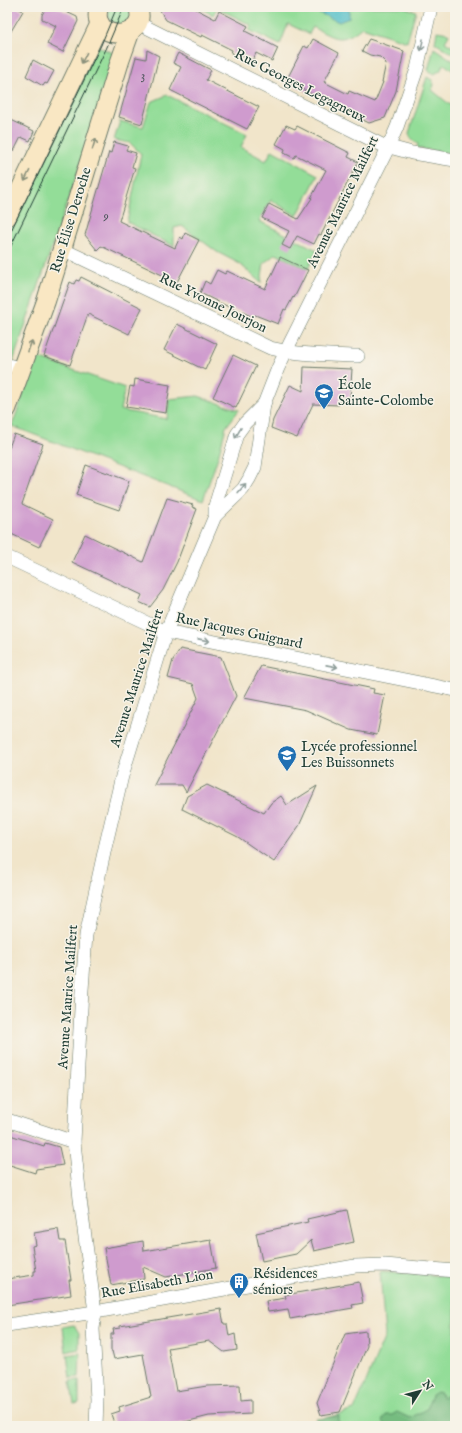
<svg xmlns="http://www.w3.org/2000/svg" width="462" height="1433" viewBox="0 0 462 1433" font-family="'IM FELL English',serif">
	<rect width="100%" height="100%" fill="#f7f3e8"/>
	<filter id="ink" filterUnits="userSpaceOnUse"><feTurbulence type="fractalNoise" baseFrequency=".025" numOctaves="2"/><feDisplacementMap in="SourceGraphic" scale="8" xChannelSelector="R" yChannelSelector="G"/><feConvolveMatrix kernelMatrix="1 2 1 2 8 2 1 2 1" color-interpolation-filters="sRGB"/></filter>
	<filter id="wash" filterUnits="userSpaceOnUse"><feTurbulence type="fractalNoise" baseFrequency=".012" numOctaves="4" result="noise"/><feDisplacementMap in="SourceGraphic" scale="16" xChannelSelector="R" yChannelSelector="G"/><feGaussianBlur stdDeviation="0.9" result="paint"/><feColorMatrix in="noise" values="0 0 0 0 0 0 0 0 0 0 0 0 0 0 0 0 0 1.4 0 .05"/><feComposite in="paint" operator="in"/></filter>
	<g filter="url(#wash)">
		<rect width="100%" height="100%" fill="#f1e5ca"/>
		<g fill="#93dd98" stroke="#598d66">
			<path d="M110,7h21v12l-8,6c-11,-1 -18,-6 -13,-18z"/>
			<path d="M198,7h205l13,4 -9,31 -45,-15c-21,18 -28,11 -49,0l-4,7 -21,-10 -8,21 -31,-15 2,-5 -34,-17 -4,7z"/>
			<polygon points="437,31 448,33 449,35 445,42 455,48 455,55 435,43"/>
			<polygon points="95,45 115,54 97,115 7,379 7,227"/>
			<polygon points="434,48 455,62 455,72 444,64 440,71 434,74 428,70"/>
			<path d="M427,77l5,3 2,5 -2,5 23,19v45l-38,-6 1,-4c-5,-3 -8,-5 -9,-11z"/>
			<polygon points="167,95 247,134 241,147 266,161 272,150 318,175 297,216 271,200 259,221 317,250 308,269 276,254 264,263 261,283 240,264 217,252 182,226 174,228 174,246 127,222 141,154 130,143 114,140 120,121 143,127 151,102"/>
			<polygon points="36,357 125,388 120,410 167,419 169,399 198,396 239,410 226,427 218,457 203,500 12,426"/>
			<polygon points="380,1271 455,1277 455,1426 288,1426 293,1421 307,1423 354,1410 385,1336"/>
			<polygon points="74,1325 79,1333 79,1349 66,1352 63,1327"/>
			<polygon points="80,1353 79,1377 70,1378 67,1355"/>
			<polygon points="79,1380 79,1403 74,1404 70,1381"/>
		</g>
		<g fill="#76bc80" stroke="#4a7c5a">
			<polygon points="437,1392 441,1393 442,1397 455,1393 455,1426 387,1426 382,1421 386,1415 392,1415 397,1412 410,1418 428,1408 428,1405 432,1395"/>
			<polygon points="338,1416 339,1416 339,1426 309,1426 315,1422 316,1419"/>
		</g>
		<polygon fill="#50bec7" stroke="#387e7e" points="309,7 348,7 349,9 349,18 339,22 317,12"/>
		<g id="blocks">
			<g fill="#cf9bce">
				<polygon points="7,7 16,7 23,11 7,38"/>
				<polygon points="46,7 56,7 77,17 78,21 63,52 47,44 56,26 42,19 42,15"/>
				<polygon points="158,7 192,7 215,19 219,11 248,26 245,31 278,48 272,61 256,53 253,60 243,55 241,58 231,53 232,50 202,35 201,37 166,20"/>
				<polygon points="313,39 339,53 324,82 348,94 349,91 375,102 383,82 382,82 386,63 380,57 370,55 362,51 369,39 404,51 396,91 385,118 369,123 286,81 304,46 308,48"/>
				<polygon points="147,50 159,56 142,124 119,117 136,57 146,59"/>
				<polygon points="178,53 211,70 206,80 259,107 247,129 170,90 181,67 173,63"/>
				<polygon points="33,60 54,71 47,84 45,83 43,86 26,76"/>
				<polygon points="7,118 34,131 30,141 21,137 14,151 7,147"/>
				<polygon points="286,125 295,129 297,126 350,153 348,157 358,162 321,235 319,234 314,244 297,236 290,249 282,245 289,231 262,218 269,204 298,219 312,198 311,198 326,170 296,155 294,158 284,153 285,149 276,144"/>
				<polygon points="114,142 128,146 126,150 136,153 132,167 135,168 119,221 175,248 180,237 183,239 185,233 199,240 177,282 101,246 97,250 85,235 109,152 111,153"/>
				<polygon points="280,257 308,270 294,298 293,297 286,310 284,309 278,324 255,315 253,317 238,310 237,311 200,293 205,281 210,284 217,270 225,274 227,271 265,289"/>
				<polygon points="81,277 142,308 129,334 88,314 70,365 44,356 70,282 74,284 76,280 79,281"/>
				<polygon points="177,324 217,344 205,370 164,350"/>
				<polygon points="233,355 256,366 236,408 213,397"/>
				<polygon points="304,367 352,369 350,398 339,397 339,405 313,404 297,438 271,428 273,420 290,385 303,391"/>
				<polygon points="135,379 170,385 166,413 126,407 130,386 134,387"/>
				<polygon points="14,434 43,444 22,504 53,519 39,547 7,532 7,453"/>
				<polygon points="86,465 129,481 119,510 76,495"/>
				<polygon points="167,498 193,505 192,507 197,509 177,562 163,590 150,607 139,602 142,595 72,562 85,534 143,562"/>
				<polygon points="180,649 221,657 236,696 186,792 182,785 154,785 198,698 193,684 168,678 173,660"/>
				<polygon points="261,666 374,689 373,693 385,695 377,735 351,730 306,710 244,698"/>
				<polygon points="207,785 264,813 271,803 281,796 287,805 317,786 299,826 274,862 238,837 182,809 187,796"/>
				<polygon points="7,1134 44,1146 45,1143 59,1147 63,1165 36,1169 35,1173 7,1164"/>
				<polygon points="347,1210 354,1242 314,1251 311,1240 296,1254 262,1261 256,1233 308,1222 307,1219"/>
				<polygon points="58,1229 60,1241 65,1241 71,1280 69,1280 71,1295 7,1305 7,1279 34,1275 34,1271 36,1271 32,1246 36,1245 34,1233"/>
				<polygon points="211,1240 216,1268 166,1277 143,1267 144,1279 111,1285 104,1248 143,1241 144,1251"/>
				<polygon points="359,1282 363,1303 352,1305 353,1308 290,1319 288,1309 268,1312 266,1301 286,1298 285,1295"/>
				<polygon points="221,1309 224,1324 227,1324 229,1336 235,1334 237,1350 224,1352 209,1341 168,1348 176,1391 207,1386 240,1385 241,1401 251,1400 251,1414 209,1416 169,1426 115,1426 111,1414 120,1411 119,1407 151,1397 143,1354 114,1359 112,1351 111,1351 111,1334 114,1334 113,1329 120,1328 120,1326"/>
				<polygon points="366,1331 367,1346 340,1412 321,1415 317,1403 345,1334"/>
			</g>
		</g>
	</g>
	<g filter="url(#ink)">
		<use href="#blocks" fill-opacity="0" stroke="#687868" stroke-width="1"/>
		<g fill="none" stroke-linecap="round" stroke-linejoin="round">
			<g stroke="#687868" stroke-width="14">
				<g id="minor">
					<polyline points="138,23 382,145 412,153 455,160"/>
					<path d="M62,249l208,99c29,7 58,7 88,8"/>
					<polyline points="8,365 22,369"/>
					<polyline points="215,516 243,489 249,479 255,467 264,404 278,368 290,343 386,152 397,127 417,69 431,7"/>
					<polyline points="7,557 166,632 455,690"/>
					<polyline points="7,1120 74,1142"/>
					<polyline points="7,1325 95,1312 355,1266 385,1265 455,1271"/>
					<polyline points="96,1426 97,1399 93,1329 95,1312 80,1199 74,1142 82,990 86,935 105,848 122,776 166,632 215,516 215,506 237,434 245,423 264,404"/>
				</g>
			</g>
			<g stroke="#687868" stroke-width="20">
				<g id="secondary">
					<path d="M99,7c-11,36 51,35 39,0"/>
					<polyline points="7,217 100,23"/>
					<polyline points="7,409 46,301 120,61 131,30"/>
				</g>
			</g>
			<use href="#minor" stroke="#fff" stroke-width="13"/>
			<use href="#secondary" stroke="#f9e7c3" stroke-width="18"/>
			<g stroke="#1f3d34" stroke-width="1">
				<polyline points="7,239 101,45 117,7"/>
				<polyline points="7,254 107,47 124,7"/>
			</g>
		</g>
		<defs><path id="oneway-shaft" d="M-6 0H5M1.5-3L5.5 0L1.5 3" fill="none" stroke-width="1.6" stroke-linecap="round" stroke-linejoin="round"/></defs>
		<g stroke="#8f9e9a">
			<use href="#oneway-shaft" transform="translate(422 45) rotate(100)"/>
			<use href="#oneway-shaft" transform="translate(238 433) rotate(120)"/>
			<use href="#oneway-shaft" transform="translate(242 488) rotate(-50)"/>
			<use href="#oneway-shaft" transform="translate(204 640) rotate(11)"/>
			<use href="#oneway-shaft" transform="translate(332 666) rotate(11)"/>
		</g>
		<g stroke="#8c927c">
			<use href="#oneway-shaft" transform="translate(84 58) rotate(116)"/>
			<use href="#oneway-shaft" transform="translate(94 144) rotate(-73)"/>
			<use href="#oneway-shaft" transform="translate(27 176) rotate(116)"/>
			<use href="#oneway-shaft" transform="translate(30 346) rotate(-70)"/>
		</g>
	</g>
	<defs>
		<g id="school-pin" transform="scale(1)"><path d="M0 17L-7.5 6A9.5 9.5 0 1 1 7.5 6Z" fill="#1f6fb2" stroke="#f7f3e8"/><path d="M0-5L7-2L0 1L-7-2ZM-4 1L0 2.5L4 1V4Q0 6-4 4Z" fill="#fff"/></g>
		<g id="building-pin" transform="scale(1)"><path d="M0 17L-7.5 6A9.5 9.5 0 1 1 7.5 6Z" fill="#1f6fb2" stroke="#f7f3e8"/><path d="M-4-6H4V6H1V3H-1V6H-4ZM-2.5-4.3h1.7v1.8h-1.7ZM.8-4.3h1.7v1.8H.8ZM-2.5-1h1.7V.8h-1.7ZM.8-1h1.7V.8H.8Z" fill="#fff"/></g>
	</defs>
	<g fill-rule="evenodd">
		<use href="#school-pin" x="324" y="393"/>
		<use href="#school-pin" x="287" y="755"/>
		<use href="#building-pin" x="239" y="1282"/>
	</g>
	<g text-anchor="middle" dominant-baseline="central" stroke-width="3" stroke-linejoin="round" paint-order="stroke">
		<g font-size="12" fill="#4b545a">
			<text x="143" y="75">3</text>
			<text x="106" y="216">9</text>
		</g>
		<g font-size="14" fill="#1f3d34" stroke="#f7f3e8">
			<text transform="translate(300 86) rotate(27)">Rue Georges Legagneux</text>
			<text transform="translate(343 202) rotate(-64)">Avenue Maurice Mailfert</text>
			<text transform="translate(71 220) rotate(-73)">Rue Élise Deroche</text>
			<text transform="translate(213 303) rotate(26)">Rue Yvonne Jourjon</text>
			<text transform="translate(239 631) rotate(12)">Rue Jacques Guignard</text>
			<text transform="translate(137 678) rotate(-72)">Avenue Maurice Mailfert</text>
			<text transform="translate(68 997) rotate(-86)">Avenue Maurice Mailfert</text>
			<text transform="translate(157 1284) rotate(-10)">Rue Elisabeth Lion</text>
		</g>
		<g font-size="14" fill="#1f3d34" stroke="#f7f3e8" text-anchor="start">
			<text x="338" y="385">École<tspan x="338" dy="16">Sainte-Colombe</tspan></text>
			<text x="301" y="747">Lycée professionnel<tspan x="301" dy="16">Les Buissonnets</tspan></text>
			<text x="253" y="1274">Résidences<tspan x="253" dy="16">séniors</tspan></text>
		</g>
	</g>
	<rect width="462" height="1433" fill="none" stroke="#f7f3e8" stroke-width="24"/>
	<g transform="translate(420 1391) rotate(54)" stroke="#f7f3e8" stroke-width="3" paint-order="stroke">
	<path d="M0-3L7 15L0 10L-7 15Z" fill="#1f3d34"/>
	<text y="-6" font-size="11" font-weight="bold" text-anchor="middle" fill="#1f3d34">N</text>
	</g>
</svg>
